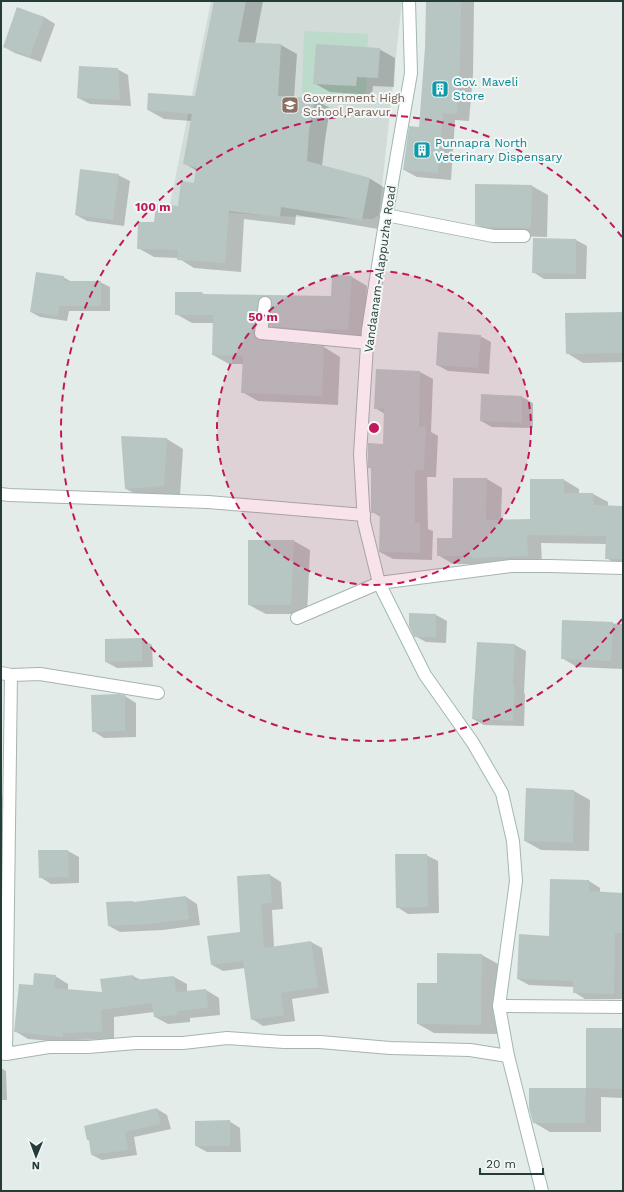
<svg xmlns="http://www.w3.org/2000/svg" width="624" height="1192" viewBox="0 0 624 1192" font-family="'Work Sans',sans-serif">
	<rect width="100%" height="100%" fill="#e3ece9"/>
	<polygon fill="#d1dbd8" points="211,1 402,1 379,215 373,219 298,217 169,209"/>
	<polygon fill="#bddbca" points="304,31 368,34 366,96 302,93"/>
	<g fill="#0003">
		<polygon points="215,1 263,1 255,44 281,45 297,54 294,98 314,99 330,108 325,140 322,166 369,178 385,188 378,229 296,215 295,225 244,219 241,272 194,268 178,258 154,257 138,248 155,223 179,207 194,184 197,171 184,163 192,121 164,119 148,110 196,97"/>
		<polygon points="427,1 474,1 473,74 469,121 455,120 451,180 417,177 404,170 420,128 426,48"/>
		<polygon points="17,8 44,17 55,24 41,62 15,53 4,47"/>
		<polygon points="379,49 395,58 394,87 373,86 372,95 330,92 314,83"/>
		<polygon points="117,69 128,75 131,106 90,104 78,98"/>
		<polygon points="118,175 130,181 124,226 87,221 76,215"/>
		<polygon points="532,186 548,195 547,237 504,236 492,234 476,224"/>
		<polygon points="576,240 587,246 586,279 544,279 533,272"/>
		<polygon points="63,277 72,282 100,282 110,287 110,311 69,311 67,321 40,317 31,312"/>
		<polygon points="352,277 367,286 364,339 286,335 271,326 269,342 324,347 340,357 338,405 258,401 242,392 244,364 229,364 213,355 214,323 192,323 176,314 176,293 202,293 206,295 332,297"/>
		<polygon points="623,313 623,362 583,363 567,353"/>
		<polygon points="480,336 491,342 489,374 448,371 437,365"/>
		<polygon points="377,370 420,372 433,379 431,432 438,436 436,477 427,477 428,529 433,531 432,560 393,559 380,552 381,517 372,512 372,469 369,468 384,445 385,414 375,408"/>
		<polygon points="522,397 533,403 533,428 492,427 481,421"/>
		<polygon points="167,439 183,449 180,495 143,498 126,489"/>
		<polygon points="487,479 502,488 501,520 531,520 564,480 579,489 579,494 593,494 608,502 608,507 623,507 623,567 606,558 607,544 541,543 542,564 453,564 438,555 453,539"/>
		<polygon points="294,541 310,550 307,614 266,614 249,605"/>
		<polygon points="436,615 447,621 446,643 426,642 415,636"/>
		<polygon points="563,621 623,624 623,669 577,667 562,658"/>
		<polygon points="141,639 152,645 153,667 117,668 106,662"/>
		<polygon points="515,645 526,651 524,693 525,694 524,726 484,725 473,719 474,686"/>
		<polygon points="125,696 136,703 136,737 104,738 93,731"/>
		<polygon points="1,785 4,809 1,809"/>
		<polygon points="574,791 590,800 589,851 541,850 525,841"/>
		<polygon points="68,851 79,857 79,883 51,884 40,877"/>
		<polygon points="426,855 438,861 439,913 408,914 397,907"/>
		<polygon points="270,875 281,882 283,909 272,910 274,947 311,942 322,948 329,993 292,999 295,1021 263,1026 252,1019 245,968 223,971 212,965 241,933"/>
		<polygon points="551,880 589,881 600,888 600,893 623,894 623,999 585,999 574,992 574,987 529,985 518,979 550,937"/>
		<polygon points="186,897 197,904 200,925 163,930 120,932 109,926 132,902 135,903"/>
		<polygon points="482,955 498,964 497,1034 434,1033 418,1024 438,984"/>
		<polygon points="55,976 68,984 68,990 103,993 133,976 141,980 174,977 187,984 187,992 206,990 219,998 220,1015 190,1018 190,1022 168,1024 155,1017 154,1012 114,1017 114,1039 76,1040 76,1043 28,1039 15,1031 34,986"/>
		<polygon points="587,1029 623,1029 623,1098 601,1097 601,1132 550,1132 533,1122 530,1089 586,1089"/>
		<polygon points="1,1068 6,1071 7,1100 1,1100"/>
		<polygon points="157,1109 167,1115 171,1129 134,1137 137,1155 102,1160 92,1155 90,1141 88,1140"/>
		<polygon points="229,1121 240,1128 241,1152 207,1152 196,1146"/>
	</g>
	<g fill="#b8c6c3">
		<polygon points="214,1 246,1 238,42 281,44 278,96 315,98 309,130 307,161 370,178 362,220 281,207 280,217 229,211 225,263 177,260 178,250 137,249 138,222 154,222 156,204 178,206 181,181 194,183 196,168 183,164 192,114 147,110 148,93 195,96"/>
		<polygon points="426,1 461,1 460,66 457,114 443,113 438,173 403,170 409,126 419,127 425,48"/>
		<polygon points="17,7 44,17 30,57 3,47"/>
		<polygon points="316,44 380,48 378,78 357,77 356,86 313,84"/>
		<polygon points="79,66 118,68 120,100 77,98"/>
		<polygon points="80,169 119,174 113,220 75,215"/>
		<polygon points="475,184 532,185 531,228 486,227 475,225"/>
		<polygon points="533,238 576,239 576,274 532,273"/>
		<polygon points="36,272 64,276 63,281 101,281 101,306 59,306 58,316 30,312"/>
		<polygon points="332,274 352,276 348,330 325,329 325,331 269,326 272,304 270,297 266,296 262,296 258,302 254,332 256,339 260,340 324,346 322,396 241,393 243,356 212,355 213,315 175,315 175,292 202,292 202,294 331,296"/>
		<polygon points="623,312 623,353 566,354 565,313"/>
		<polygon points="438,332 481,335 478,368 436,365"/>
		<polygon points="376,369 420,371 419,427 426,427 424,470 415,470 415,523 420,523 420,553 379,552 380,513 371,513 371,468 368,468 368,443 383,444 384,409 374,409"/>
		<polygon points="481,394 522,396 522,423 480,421"/>
		<polygon points="121,436 167,438 164,486 125,489"/>
		<polygon points="453,478 487,478 486,520 530,519 530,479 564,479 564,493 593,493 594,505 623,506 623,559 605,559 606,536 527,535 528,556 472,558 472,556 437,556 437,538 452,538"/>
		<polygon points="248,540 294,540 291,605 248,605"/>
		<polygon points="409,613 436,614 436,637 414,637 409,626"/>
		<polygon points="562,620 613,622 611,661 561,659"/>
		<polygon points="142,638 142,661 105,662 105,639"/>
		<polygon points="477,642 515,644 513,686 515,686 513,721 472,719"/>
		<polygon points="118,694 125,695 125,731 92,732 91,695"/>
		<polygon points="526,788 574,790 573,843 524,841"/>
		<polygon points="38,850 68,850 69,877 39,878"/>
		<polygon points="395,854 427,854 428,907 396,908"/>
		<polygon points="270,874 272,903 261,904 264,948 311,941 318,987 281,993 284,1015 251,1020 243,961 211,965 207,936 240,932 237,876"/>
		<polygon points="550,879 589,880 589,891 623,893 623,933 615,933 614,994 573,993 573,981 517,979 519,934 549,936"/>
		<polygon points="186,896 189,919 151,924 108,926 106,902 133,901 133,902"/>
		<polygon points="437,953 482,954 481,1025 417,1024 417,983 437,983"/>
		<polygon points="34,973 56,975 54,988 102,992 100,979 133,975 134,980 174,976 176,992 206,989 208,1008 177,1011 178,1015 154,1017 152,1003 101,1010 102,1032 63,1033 63,1037 14,1032 19,984 33,985"/>
		<polygon points="586,1028 623,1028 623,1089 586,1088"/>
		<polygon points="529,1088 586,1088 585,1123 533,1123 529,1108"/>
		<polygon points="157,1108 161,1124 125,1132 128,1150 91,1155 89,1140 87,1140 84,1126"/>
		<polygon points="230,1120 230,1146 195,1146 195,1121"/>
	</g>
	<g fill="none" stroke-linecap="round" stroke-linejoin="round">
		<g stroke="#a6b4b1" stroke-width="14">
			<g id="street">
				<polyline points="386,215 493,236 524,236"/>
				<polyline points="265,303 261,333 368,343"/>
				<polyline points="1,494 9,495 208,502 364,515"/>
				<polyline points="297,618 379,583 511,566 550,566 623,568"/>
				<polyline points="1,673 11,675 40,674 158,693"/>
				<polyline points="499,1006 623,1007"/>
				<polyline points="1,1053 6,1054 49,1047 88,1047 136,1043 183,1043 227,1038 284,1042 320,1042 390,1048 470,1050 508,1056"/>
				<polyline points="6,1054 11,675"/>
			</g>
		</g>
		<g stroke="#a2b7b3" stroke-width="14">
			<polyline id="secondary" points="409,1 411,73 382,241 368,330 360,454 364,522 379,583 425,675 473,743 502,793 513,841 516,881 499,1006 508,1056 542,1191"/>
		</g>
		<use href="#street" stroke="#fff" stroke-width="12"/>
		<use href="#secondary" stroke="#fff" stroke-width="12"/>
	</g>
	<circle cx="374" cy="428" r="157" fill="#c2185b" fill-opacity=".12"/>
	<g fill="none" stroke="#c2185b" stroke-width="2" stroke-dasharray="7 5">
		<circle cx="374" cy="428" r="157"/>
		<path d="M622 619A313 313 0 1 1 622 237"/>
	</g>
	<defs>
		<g id="building-square" transform="scale(0.9)"><rect x="-9" y="-9" width="18" height="18" rx="4" fill="#0f9aa8" stroke="#f3f8f7"/><path d="M-4-6H4V6H1V3H-1V6H-4ZM-2.5-4.3h1.7v1.8h-1.7ZM.8-4.3h1.7v1.8H.8ZM-2.5-1h1.7V.8h-1.7ZM.8-1h1.7V.8H.8Z" fill="#fff"/></g>
		<g id="school-square" transform="scale(0.9)"><rect x="-9" y="-9" width="18" height="18" rx="4" fill="#8d6e63" stroke="#f3f8f7"/><path d="M0-5L7-2L0 1L-7-2ZM-4 1L0 2.5L4 1V4Q0 6-4 4Z" fill="#fff"/></g>
	</defs>
	<g fill-rule="evenodd">
		<use href="#building-square" x="440" y="89"/>
		<use href="#school-square" x="290" y="105"/>
		<use href="#building-square" x="422" y="150"/>
	</g>
	<g text-anchor="middle" dominant-baseline="central" stroke-width="4" stroke-linejoin="round" paint-order="stroke">
		<g font-size="12" fill="#0d838f" stroke="#f3f8f7" text-anchor="start">
			<text x="453" y="82">Gov. Maveli<tspan x="453" dy="14">Store</tspan></text>
			<text x="435" y="143">Punnapra North<tspan x="435" dy="14">Veterinary Dispensary</tspan></text>
		</g>
		<g font-size="12" fill="#785e54" stroke="#f3f8f7" text-anchor="start">
			<text x="303" y="98">Government High<tspan x="303" dy="14">School Paravur</tspan></text>
		</g>
		<g font-size="12" fill="#243c39" stroke="#f3f8f7">
			<text transform="translate(380 269) rotate(-82)">Vandaanam-Alappuzha Road</text>
		</g>
	</g>
	<circle cx="374" cy="428" r="6" fill="#c2185b" stroke="#f3f8f7" stroke-width="2"/>
	<g font-size="12" text-anchor="middle" font-weight="bold" fill="#c2185b" stroke="#f3f8f7" stroke-width="4" stroke-linejoin="round" paint-order="stroke">
		<text x="153" y="211">100 m</text>
		<text x="263" y="321">50 m</text>
	</g>
	<rect width="624" height="1192" fill="none" stroke="#243c39" stroke-width="4"/>
	<g transform="translate(36 1156) rotate(181)" stroke="#f3f8f7" stroke-width="3" paint-order="stroke">
	<path d="M0-3L7 15L0 10L-7 15Z" fill="#243c39"/>
	<text y="-6" font-size="11" font-weight="bold" text-anchor="middle" fill="#243c39">N</text>
	</g>
	<path d="M480 1168v6h63v-6" fill="none" stroke="#243c39" stroke-width="2"/>
	<text x="486" y="1168" font-size="12" fill="#243c39" stroke="#f3f8f7" stroke-width="3" paint-order="stroke">20 m</text>
</svg>
